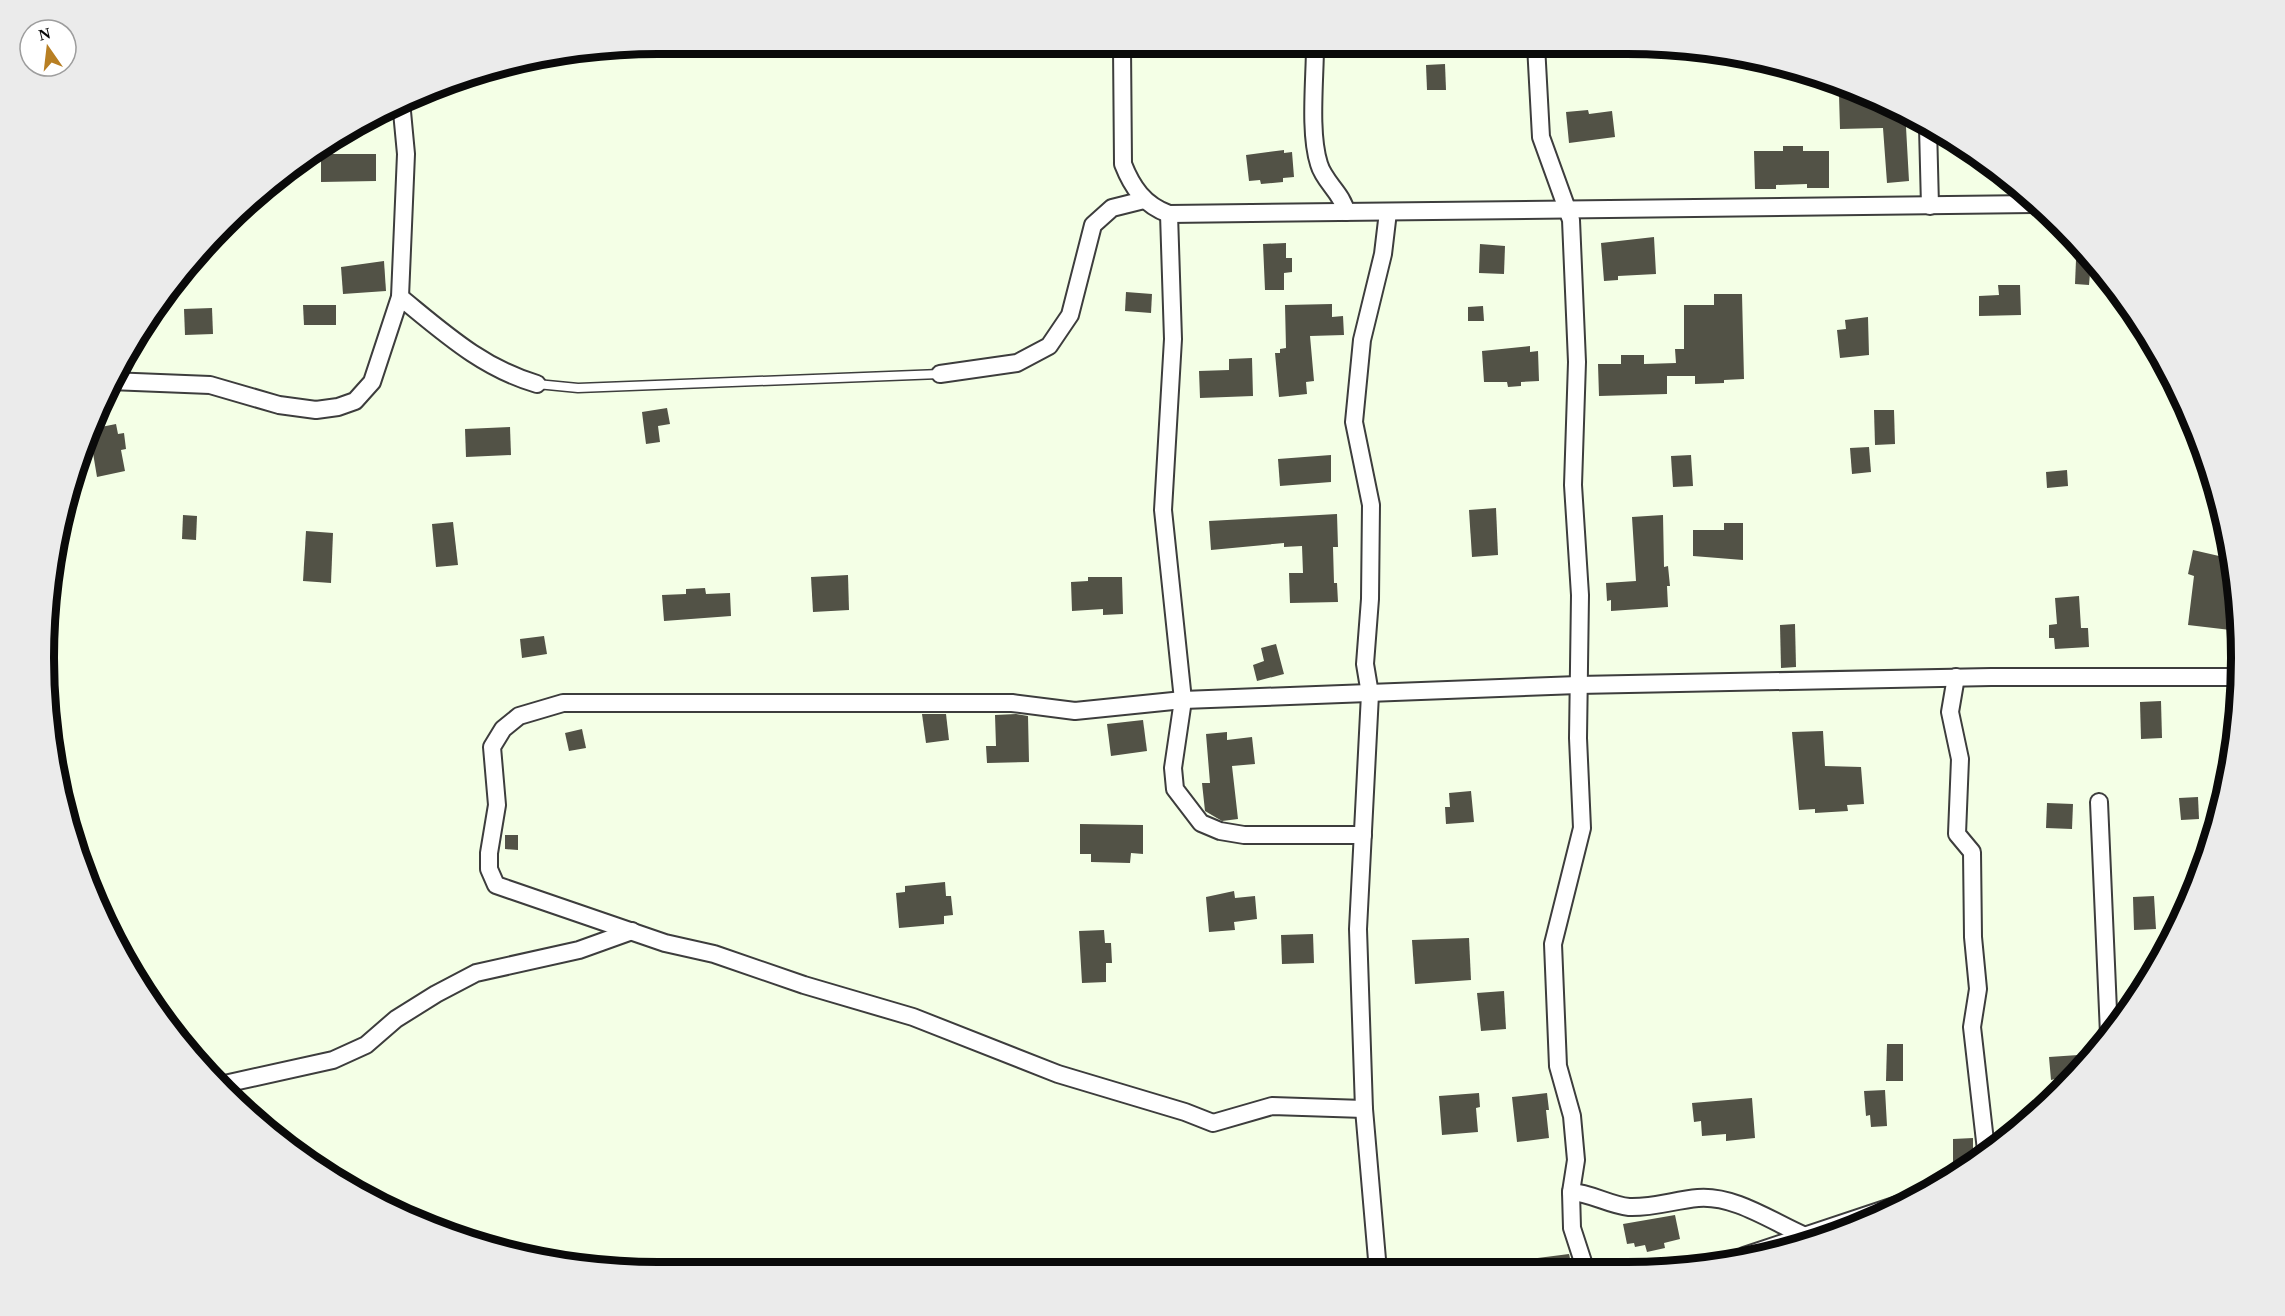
<svg xmlns="http://www.w3.org/2000/svg" width="2285" height="1316" viewBox="0 0 2285 1316" font-family="Georgia,serif">
	<rect width="100%" height="100%" fill="#f4ffe6"/>
	<g fill="#525246">
		<polygon points="1445,64 1446,90 1427,90 1426,65"/>
		<polygon points="1839,95 1863,95 1919,122 1918,127 1906,127 1909,181 1887,183 1883,128 1840,129"/>
		<polygon points="1588,110 1589,114 1612,111 1615,137 1569,143 1566,112"/>
		<polygon points="1783,146 1803,146 1803,151 1829,151 1829,188 1807,188 1807,184 1776,185 1776,189 1755,189 1754,151 1783,151"/>
		<polygon points="1284,150 1284,153 1292,152 1294,177 1283,178 1283,182 1261,184 1260,180 1249,181 1246,155"/>
		<polygon points="321,154 376,154 376,181 321,182"/>
		<polygon points="1654,237 1656,274 1618,276 1618,280 1604,281 1601,243"/>
		<polygon points="1286,243 1286,258 1292,258 1292,272 1284,273 1284,290 1265,290 1263,244"/>
		<polygon points="1480,244 1505,246 1504,274 1479,273"/>
		<polygon points="2076,260 2091,261 2089,285 2075,284"/>
		<polygon points="384,261 386,291 343,294 341,267"/>
		<polygon points="1998,285 2020,285 2021,315 1979,316 1979,296 1999,295"/>
		<polygon points="1126,292 1152,294 1151,313 1125,311"/>
		<polygon points="1714,294 1742,294 1744,379 1724,380 1724,383 1695,384 1695,376 1667,376 1667,394 1599,396 1598,364 1621,364 1621,355 1644,355 1644,364 1676,363 1675,349 1684,349 1684,305 1714,305"/>
		<polygon points="1332,304 1332,317 1343,316 1344,335 1310,336 1314,381 1306,382 1307,394 1279,397 1275,353 1280,353 1280,349 1286,348 1285,305"/>
		<polygon points="303,305 336,305 336,325 304,325"/>
		<polygon points="1483,306 1484,321 1468,321 1468,307"/>
		<polygon points="212,308 213,334 185,335 184,309"/>
		<polygon points="1868,317 1869,355 1840,358 1837,330 1846,329 1845,320"/>
		<polygon points="1530,346 1530,352 1538,351 1539,381 1521,382 1521,386 1508,387 1507,382 1484,382 1482,351"/>
		<polygon points="1252,358 1253,396 1200,398 1199,371 1229,370 1229,359"/>
		<polygon points="667,408 670,424 658,426 660,442 646,444 642,412"/>
		<polygon points="1874,410 1894,410 1895,444 1875,445"/>
		<polygon points="116,424 118,434 124,433 126,449 121,450 125,471 97,477 92,447 83,449 91,429"/>
		<polygon points="510,427 511,455 466,457 465,429"/>
		<polygon points="1869,447 1871,472 1852,474 1850,448"/>
		<polygon points="1331,455 1331,482 1280,486 1278,459"/>
		<polygon points="1691,455 1693,486 1673,487 1671,456"/>
		<polygon points="2067,470 2068,486 2047,488 2046,472"/>
		<polygon points="1496,508 1498,555 1472,557 1469,510"/>
		<polygon points="1337,514 1338,547 1333,547 1334,583 1337,583 1338,602 1290,603 1289,573 1303,573 1302,546 1284,547 1284,543 1211,550 1209,521"/>
		<polygon points="183,515 197,516 196,540 182,539"/>
		<polygon points="1663,515 1664,567 1668,566 1670,586 1667,586 1668,607 1611,611 1611,600 1607,601 1606,583 1636,581 1632,517"/>
		<polygon points="453,522 458,565 436,567 432,524"/>
		<polygon points="1724,523 1743,523 1743,560 1693,556 1693,530 1724,530"/>
		<polygon points="306,531 333,533 331,583 303,581"/>
		<polygon points="2193,550 2232,559 2239,631 2188,625 2194,576 2188,574"/>
		<polygon points="848,575 849,610 813,612 811,577"/>
		<polygon points="1088,577 1122,577 1123,614 1103,615 1103,609 1072,611 1071,582 1088,581"/>
		<polygon points="705,588 706,594 730,593 731,616 664,621 662,595 686,594 686,589"/>
		<polygon points="2079,596 2081,628 2088,628 2089,647 2055,649 2054,638 2049,638 2049,625 2057,624 2055,598"/>
		<polygon points="1795,624 1796,667 1781,668 1780,625"/>
		<polygon points="544,636 547,654 522,658 520,639"/>
		<polygon points="1276,644 1284,674 1257,681 1253,665 1264,661 1261,648"/>
		<polygon points="2161,701 2162,738 2141,739 2140,702"/>
		<polygon points="922,714 946,714 949,740 926,743"/>
		<polygon points="1016,714 1028,716 1029,762 987,763 986,746 996,746 995,715"/>
		<polygon points="1143,720 1147,751 1111,756 1107,724"/>
		<polygon points="582,729 586,748 569,751 565,733"/>
		<polygon points="1823,731 1825,766 1861,767 1864,804 1847,805 1848,811 1815,813 1815,809 1799,810 1792,732"/>
		<polygon points="1227,732 1227,740 1252,737 1255,764 1232,766 1238,819 1222,821 1205,811 1202,783 1210,783 1206,734"/>
		<polygon points="1471,791 1474,822 1446,824 1445,807 1450,807 1449,793"/>
		<polygon points="2198,797 2199,819 2181,820 2179,798"/>
		<polygon points="2047,803 2073,804 2072,829 2046,828"/>
		<polygon points="1080,824 1143,825 1143,854 1131,853 1130,863 1091,862 1091,854 1080,854"/>
		<polygon points="505,835 518,835 518,850 505,849"/>
		<polygon points="945,882 946,896 951,896 953,915 944,916 944,924 899,928 896,893 905,892 905,886"/>
		<polygon points="1234,891 1235,898 1255,896 1257,919 1234,922 1235,930 1209,932 1206,897"/>
		<polygon points="2154,896 2156,929 2134,930 2133,897"/>
		<polygon points="1104,930 1105,943 1111,943 1112,963 1106,963 1106,982 1082,983 1079,931"/>
		<polygon points="1313,934 1314,963 1282,964 1281,935"/>
		<polygon points="1469,938 1471,980 1415,984 1412,940"/>
		<polygon points="1504,991 1506,1029 1481,1031 1477,993"/>
		<polygon points="1887,1044 1903,1044 1903,1081 1886,1081"/>
		<polygon points="2093,1054 2066,1087 2056,1088 2055,1079 2051,1080 2049,1057"/>
		<polygon points="1885,1090 1887,1126 1871,1127 1870,1115 1866,1116 1864,1091"/>
		<polygon points="1479,1093 1480,1107 1476,1108 1478,1132 1442,1135 1439,1096"/>
		<polygon points="1547,1093 1549,1110 1546,1110 1549,1138 1517,1142 1512,1097"/>
		<polygon points="1752,1098 1755,1138 1726,1141 1726,1134 1702,1136 1701,1121 1694,1122 1692,1103"/>
		<polygon points="1973,1138 1973,1161 1962,1169 1953,1169 1953,1139"/>
		<polygon points="1675,1215 1680,1239 1664,1243 1665,1248 1647,1252 1645,1245 1635,1247 1634,1243 1627,1244 1623,1224"/>
		<polygon points="1569,1254 1573,1271 1500,1271 1499,1263"/>
	</g>
	<g fill="none" stroke-linecap="round" stroke-linejoin="round">
		<g stroke="#3d3d3d" stroke-width="11">
			<polyline id="lane" points="537,384 578,388 940,374"/>
		</g>
		<g stroke="#3d3d3d" stroke-width="20">
			<g id="street">
				<polyline points="1536,45 1541,137 1571,220 1577,362 1573,485 1580,595 1578,738 1582,828 1553,944 1558,1066 1572,1116 1576,1160 1571,1192 1572,1228 1586,1271"/>
				<path d="M1315,46c0,33 -6,87 4,118 5,18 24,30 27,48"/>
				<path d="M1122,47l1,117c9,23 21,41 46,50l869,-10"/>
				<polyline points="1928,127 1930,206"/>
				<polyline points="1169,214 1173,339 1163,510 1183,700 1173,768 1175,789 1201,823 1220,831 1244,835 1363,835"/>
				<path d="M400,297c43,35 82,71 137,87"/>
				<polyline points="940,374 1017,363 1049,346 1070,315 1093,225 1112,208 1144,200"/>
				<polyline points="110,381 210,385 279,405 316,410 338,407 355,401 372,382 400,297 406,154 401,101"/>
				<polyline points="1956,677 1950,712 1960,759 1957,834 1972,852 1973,937 1978,989 1972,1027 1986,1150"/>
				<polyline points="2099,802 2109,1034"/>
				<polyline points="220,1085 333,1060 366,1045 396,1019 436,994 476,973 579,950 632,931"/>
				<polyline points="1364,1109 1272,1106 1213,1123 1185,1112 1058,1074 913,1017 804,985 714,954 665,943 496,885 489,869 489,853 497,805 492,747 503,729 519,716 563,703 1012,703 1075,711 1183,700 1578,685 1991,677 2240,677"/>
				<path d="M1571,1192c20,1 38,13 58,15 24,1 46,-7 69,-9 36,-3 73,23 105,37"/>
				<polyline points="1744,1256 1912,1200"/>
				<polyline points="1378,1271 1364,1109 1358,929 1370,694 1365,664 1370,599 1371,505 1354,422 1362,340 1383,254 1388,212"/>
			</g>
		</g>
		<use href="#lane" stroke="#fff" stroke-width="8"/>
		<use href="#street" stroke="#fff" stroke-width="16"/>
	</g>
	<path d="M0 0H2285V1316H0ZM658 54H1627A604 604 0 0 1 2231 658V658A604 604 0 0 1 1627 1262H658A604 604 0 0 1 54 658V658A604 604 0 0 1 658 54Z" fill="#ebebeb" fill-rule="evenodd"/>
	<path fill="none" stroke="#0a0a0a" stroke-width="8" d="M658 54H1627A604 604 0 0 1 2231 658V658A604 604 0 0 1 1627 1262H658A604 604 0 0 1 54 658V658A604 604 0 0 1 658 54Z"/>
	<g transform="translate(48 48) rotate(346)"><circle r="28" fill="#ffffff" stroke="#9d9d9d" stroke-width="1.5"/>
	<path d="M0-4.5L10 22L0 15L-10 22Z" fill="#b87f23"/>
	<text y="-9" font-size="16" font-weight="bold" text-anchor="middle" fill="#0a0a0a">N</text>
	</g>
</svg>
